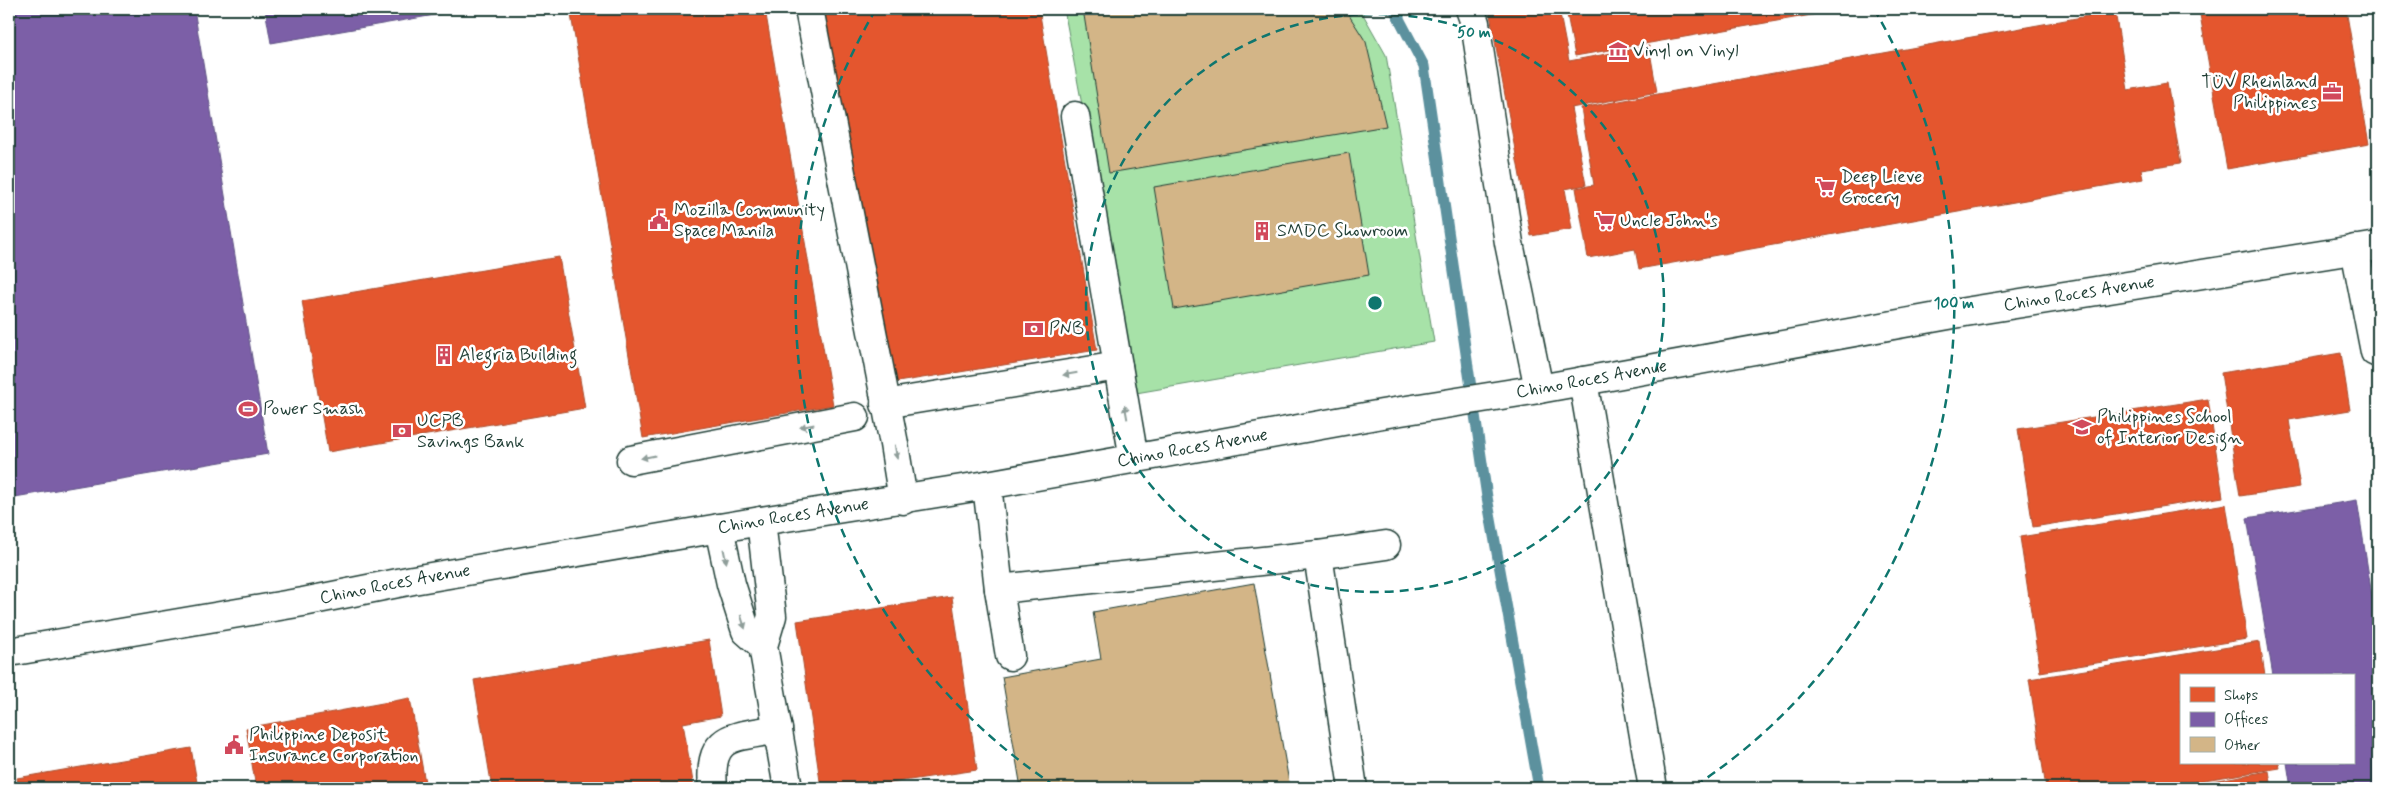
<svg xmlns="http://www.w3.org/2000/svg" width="2387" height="797" viewBox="0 0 2387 797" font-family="Mynerve,sans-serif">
	<rect width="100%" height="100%" fill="#fff"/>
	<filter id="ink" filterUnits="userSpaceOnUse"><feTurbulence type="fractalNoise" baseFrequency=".02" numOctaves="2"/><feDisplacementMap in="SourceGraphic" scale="10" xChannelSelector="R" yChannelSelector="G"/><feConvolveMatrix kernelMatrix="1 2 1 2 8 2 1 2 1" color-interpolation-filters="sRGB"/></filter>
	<g filter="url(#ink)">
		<polygon fill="#a7e2a8" stroke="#63906e" points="1064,9 1360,9 1386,55 1434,342 1136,393"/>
		<g fill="#e4572e" stroke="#a94f30">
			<polygon points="570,9 765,9 833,405 643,438"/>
			<polygon points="824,9 1039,9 1097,350 891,383"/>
			<polygon points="1489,9 1559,9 1569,61 1649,46 1657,92 1571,108 1586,185 1565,189 1572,229 1531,236"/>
			<polygon points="1566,9 1846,9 1575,56"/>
			<polygon points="2199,9 2346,9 2369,144 2227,169"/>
			<polygon points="2115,11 2128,90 2167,83 2181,163 2141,169 2143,179 1639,269 1635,249 1588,258 1576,188 1594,185 1581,108"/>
			<polygon points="559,257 585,408 328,452 302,301"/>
			<polygon points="2341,353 2350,410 2289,420 2300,487 2240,496 2221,373"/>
			<polygon points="2208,399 2223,497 2033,527 2018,429"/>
			<polygon points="2226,504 2247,639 2040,672 2020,537"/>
			<polygon points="952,597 977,770 856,788 821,788 797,621"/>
			<polygon points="709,640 721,716 683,723 694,788 492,788 474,680"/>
			<polygon points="2260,642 2265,676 2181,676 2181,763 2279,763 2280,768 2154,788 2046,788 2029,679"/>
			<polygon points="410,698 426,788 256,788 246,728"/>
			<polygon points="191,748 198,788 19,788 17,778"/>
			<polygon points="2269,771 2272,788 2202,788 2201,783"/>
			<polygon points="2198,782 2199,788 2159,788"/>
		</g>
		<g fill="#7b5ea7" stroke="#5f5484">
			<polygon points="9,9 194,9 268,454 9,498"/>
			<polygon points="265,9 470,9 271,43"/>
			<polygon points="2357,500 2378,634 2378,788 2291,788 2287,763 2353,763 2353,676 2273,676 2247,518"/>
		</g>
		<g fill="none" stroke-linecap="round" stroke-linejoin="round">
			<polyline stroke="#5c919e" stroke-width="11" points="1394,9 1424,66 1487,497 1539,788"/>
		</g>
		<g fill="#d3b587" stroke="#1f3d34">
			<polygon points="1083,9 1345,9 1366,42 1386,126 1109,173"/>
			<polygon points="1349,153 1369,275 1174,309 1154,187"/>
			<polygon points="1254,583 1290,788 1021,788 1002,677 1101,659 1093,612"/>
		</g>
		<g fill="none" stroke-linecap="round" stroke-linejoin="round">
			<g stroke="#1f3d34" stroke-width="31">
				<g id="minor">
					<polyline points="809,9 894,444 903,500"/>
					<polyline points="1470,9 1475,23 1509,243 1539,389"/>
					<polyline points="1075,116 1134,459"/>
					<polyline points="2355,249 2375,352"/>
					<polyline points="1583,381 1653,788"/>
					<polyline points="885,404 1118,366"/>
					<polyline points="631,460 855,417"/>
					<polyline points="987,485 999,589 1010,656"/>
					<polyline points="761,521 772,616 763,646 788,788"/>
					<polyline points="719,528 731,584 746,631 763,646"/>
					<polyline points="1318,555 1353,788"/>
					<polyline points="999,589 1318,555 1386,545"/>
					<path d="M713,788c-5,-56 21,-50 65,-59"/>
				</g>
			</g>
			<g stroke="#1f3d34" stroke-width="31">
				<g id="major">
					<path id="s1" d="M9,652l294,-50 110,-22 348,-59 226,-36 395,-71 157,-25 426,-77 413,-66"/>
				</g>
			</g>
			<use href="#minor" stroke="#fff" stroke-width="28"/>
			<use href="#major" stroke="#fff" stroke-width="28"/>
		</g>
		<defs><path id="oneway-solid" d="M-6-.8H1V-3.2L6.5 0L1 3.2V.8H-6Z" transform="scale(1.25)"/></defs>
		<g fill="#8f9e9a">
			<use href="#oneway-solid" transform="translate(1070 374) rotate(171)"/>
			<use href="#oneway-solid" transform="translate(1126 412) rotate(-100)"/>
			<use href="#oneway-solid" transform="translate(807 426) rotate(169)"/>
			<use href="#oneway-solid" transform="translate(896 452) rotate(81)"/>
			<use href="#oneway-solid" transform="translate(648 457) rotate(169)"/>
			<use href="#oneway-solid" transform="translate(725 556) rotate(78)"/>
			<use href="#oneway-solid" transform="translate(743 622) rotate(72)"/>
		</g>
	</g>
	<g fill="none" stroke="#0f766e" stroke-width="2.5" stroke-dasharray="9 6">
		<circle cx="1375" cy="303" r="289"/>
		<path d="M1055 786A579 579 0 0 1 876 9M1874 9A579 579 0 0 1 1695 786"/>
	</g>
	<defs>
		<g id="museum-bare" transform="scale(1.5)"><path d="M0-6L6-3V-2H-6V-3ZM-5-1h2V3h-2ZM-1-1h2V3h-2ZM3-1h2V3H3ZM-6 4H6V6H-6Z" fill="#d1495b" stroke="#fff" stroke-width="2.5" paint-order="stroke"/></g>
		<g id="office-bare" transform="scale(1.5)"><path d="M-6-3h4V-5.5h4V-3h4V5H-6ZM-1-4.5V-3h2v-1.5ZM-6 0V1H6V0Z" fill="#d1495b" stroke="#fff" stroke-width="2.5" paint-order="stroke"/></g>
		<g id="supermarket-bare" transform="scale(1.5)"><path d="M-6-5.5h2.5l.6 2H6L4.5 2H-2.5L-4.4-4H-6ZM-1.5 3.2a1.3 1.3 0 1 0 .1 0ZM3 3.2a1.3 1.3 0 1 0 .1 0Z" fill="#d1495b" stroke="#fff" stroke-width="2.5" paint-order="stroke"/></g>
		<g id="civic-bare" transform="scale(1.5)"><path d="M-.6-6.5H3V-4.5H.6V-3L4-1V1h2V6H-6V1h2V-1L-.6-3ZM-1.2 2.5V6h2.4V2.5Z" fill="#d1495b" stroke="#fff" stroke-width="2.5" paint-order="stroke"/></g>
		<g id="building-bare" transform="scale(1.5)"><path d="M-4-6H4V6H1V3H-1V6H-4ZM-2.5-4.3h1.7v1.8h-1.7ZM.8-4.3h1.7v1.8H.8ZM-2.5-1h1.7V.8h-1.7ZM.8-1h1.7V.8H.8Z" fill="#d1495b" stroke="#fff" stroke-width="2.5" paint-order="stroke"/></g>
		<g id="bank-bare" transform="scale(1.5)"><path d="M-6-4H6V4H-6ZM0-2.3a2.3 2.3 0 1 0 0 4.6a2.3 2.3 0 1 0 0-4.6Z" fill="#d1495b" stroke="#fff" stroke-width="2.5" paint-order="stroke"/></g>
		<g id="stadium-bare" transform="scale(1.5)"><path d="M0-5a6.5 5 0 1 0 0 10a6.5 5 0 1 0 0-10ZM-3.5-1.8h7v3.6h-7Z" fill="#d1495b" stroke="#fff" stroke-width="2.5" paint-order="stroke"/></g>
		<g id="school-bare" transform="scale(1.5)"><path d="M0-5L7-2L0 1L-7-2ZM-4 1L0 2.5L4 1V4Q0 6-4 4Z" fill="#d1495b" stroke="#fff" stroke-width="2.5" paint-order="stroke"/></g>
	</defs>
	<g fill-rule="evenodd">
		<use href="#museum-bare" x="1618" y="51"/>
		<use href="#office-bare" x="2332" y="92"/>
		<use href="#supermarket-bare" x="1826" y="187"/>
		<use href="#civic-bare" x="659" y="220"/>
		<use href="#supermarket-bare" x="1605" y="221"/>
		<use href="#building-bare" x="1262" y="231"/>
		<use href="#bank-bare" x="1034" y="329"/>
		<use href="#building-bare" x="444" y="355"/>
		<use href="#stadium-bare" x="248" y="409"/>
		<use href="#school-bare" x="2082" y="427"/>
		<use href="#bank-bare" x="402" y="431"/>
		<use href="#civic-bare" x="234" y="745"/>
	</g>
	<g text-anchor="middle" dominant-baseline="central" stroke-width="5" stroke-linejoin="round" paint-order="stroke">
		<g font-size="18" fill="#1f3d34" stroke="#fff" text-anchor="start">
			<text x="1633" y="51">Vinyl on Vinyl</text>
			<text x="2317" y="82" text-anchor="end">TÜV Rheinland<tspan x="2317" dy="21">Philippines</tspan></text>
			<text x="1841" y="177">Deep Lieve<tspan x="1841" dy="21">Grocery</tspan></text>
			<text x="674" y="210">Mozilla Community<tspan x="674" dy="21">Space Manila</tspan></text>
			<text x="1620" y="221">Uncle John's</text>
			<text x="1277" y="231">SMDC Showroom</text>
			<text x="1049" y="329">PNB</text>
			<text x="459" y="355">Alegria Building</text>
			<text x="263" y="409">Power Smash</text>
			<text x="2097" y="417">Philippines School<tspan x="2097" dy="21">of Interior Design</tspan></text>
			<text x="417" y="421">UCPB<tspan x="417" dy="21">Savings Bank</tspan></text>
			<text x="249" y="735">Philippine Deposit<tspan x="249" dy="21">Insurance Corporation</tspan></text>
		</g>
		<g font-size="18" fill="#1f3d34" stroke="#fff">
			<text stroke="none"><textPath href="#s1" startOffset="2101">Chino Roces Avenue</textPath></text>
			<text stroke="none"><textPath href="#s1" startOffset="1606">Chino Roces Avenue</textPath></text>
			<text stroke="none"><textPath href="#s1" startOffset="1201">Chino Roces Avenue</textPath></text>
			<text stroke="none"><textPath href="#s1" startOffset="796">Chino Roces Avenue</textPath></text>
			<text stroke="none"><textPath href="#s1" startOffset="392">Chino Roces Avenue</textPath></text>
		</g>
	</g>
	<circle cx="1375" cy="303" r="8" fill="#0f766e" stroke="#fff" stroke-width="2.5"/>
	<g font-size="15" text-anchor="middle" font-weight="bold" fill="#0f766e" stroke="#fff" stroke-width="5" stroke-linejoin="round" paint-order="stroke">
		<text x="1474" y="37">50 m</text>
		<text x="1954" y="308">100 m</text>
	</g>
	<rect width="2387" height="797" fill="none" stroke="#fff" stroke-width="30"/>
	<rect x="15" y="15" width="2357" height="767" fill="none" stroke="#1f3d34" stroke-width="2" filter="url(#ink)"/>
	<rect x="2180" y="674" width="175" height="90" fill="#ffffff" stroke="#a5b1ae"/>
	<rect x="2190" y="687" width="25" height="15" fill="#e4572e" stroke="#a5b1ae"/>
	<text x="2224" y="700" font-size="15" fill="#1f3d34">Shops</text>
	<rect x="2190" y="712" width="25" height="15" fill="#7b5ea7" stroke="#a5b1ae"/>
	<text x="2224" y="724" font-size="15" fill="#1f3d34">Offices</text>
	<rect x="2190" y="737" width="25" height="15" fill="#d3b587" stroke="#a5b1ae"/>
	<text x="2224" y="750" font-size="15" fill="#1f3d34">Other</text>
</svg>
